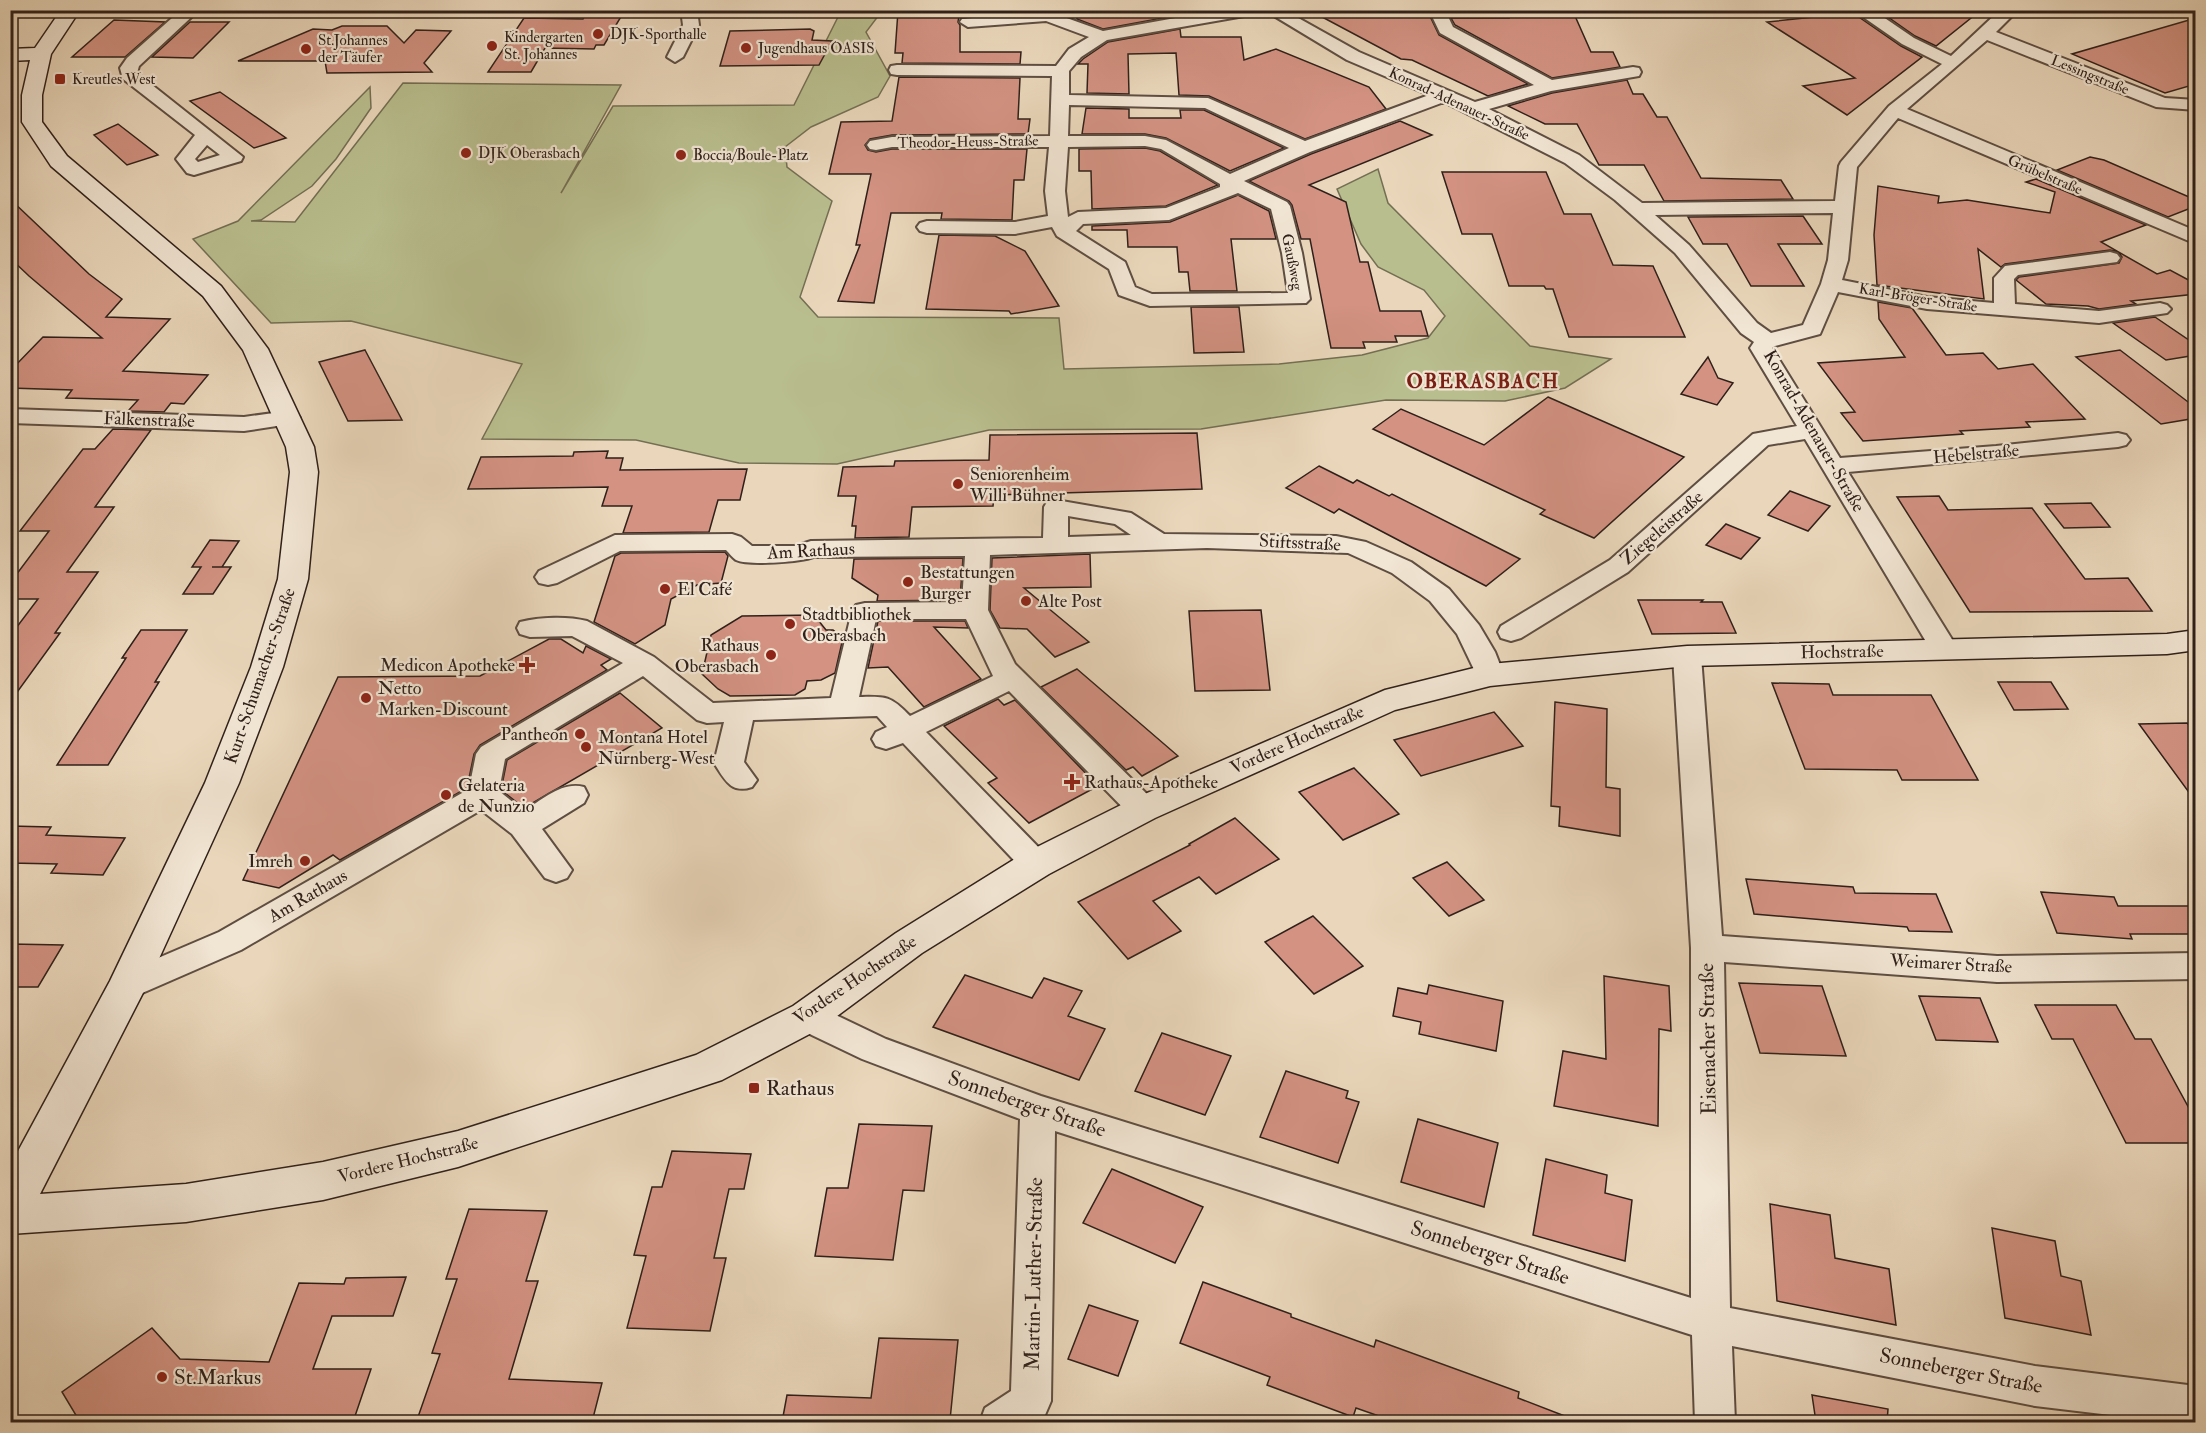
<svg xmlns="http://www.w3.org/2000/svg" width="2206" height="1433" viewBox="0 0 2206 1433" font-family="'IM FELL Double Pica',serif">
	<rect width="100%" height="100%" fill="#ead7bb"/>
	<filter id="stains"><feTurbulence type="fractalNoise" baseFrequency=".00333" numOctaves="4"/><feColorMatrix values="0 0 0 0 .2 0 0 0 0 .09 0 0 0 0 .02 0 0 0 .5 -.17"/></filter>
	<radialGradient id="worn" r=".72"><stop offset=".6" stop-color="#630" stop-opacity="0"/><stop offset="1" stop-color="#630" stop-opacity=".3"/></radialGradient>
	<polygon fill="#b9be8e" stroke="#746f54" stroke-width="1.5" points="841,11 882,11 866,32 890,76 878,97 811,127 785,147 787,167 832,201 800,297 818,317 1059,318 1064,369 1279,364 1362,355 1428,338 1445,316 1424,290 1378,267 1361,244 1337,189 1378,169 1388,203 1530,346 1611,359 1565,388 1505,401 1386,400 1201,429 989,430 837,464 739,463 636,440 482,439 522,364 351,321 271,323 193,239 238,221 370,87 371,108 336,159 312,186 261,220 251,221 295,222 403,83 621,85 561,193 613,106 794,105"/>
	<g fill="#d39282" stroke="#2f201a" stroke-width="1.5">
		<polygon points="960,10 958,22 960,25 960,52 1021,52 1020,64 902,63 903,53 895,53 898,11"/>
		<polygon points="1077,10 1179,10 1179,15 1103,29 1077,19"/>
		<polygon points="1309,10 1427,10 1439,35 1528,84 1488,96 1412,60 1401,59"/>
		<polygon points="1878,10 1981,10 1936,46 1915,36"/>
		<polygon points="1853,13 1901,46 1922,57 1847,115 1803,86 1855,78 1767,22"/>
		<polygon points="1508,14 1575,16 1591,52 1613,52 1620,67 1552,78 1455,25 1451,18 1509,18"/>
		<polygon points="585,15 622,15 604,45 596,45 594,49 545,48 531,72 488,72 524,18 583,19"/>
		<polygon points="2196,18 2196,84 2165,93 2072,54"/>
		<polygon points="114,20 165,22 125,57 72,57"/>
		<polygon points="190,22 229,22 193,58 152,57"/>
		<polygon points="342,26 387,26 404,43 416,30 451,31 424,63 432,72 327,73 325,61 238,61 313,29 332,30"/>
		<polygon points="810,29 814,31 812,40 832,41 819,65 720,66 730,31"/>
		<polygon points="1180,29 1181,37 1241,37 1244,60 1276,49 1369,87 1386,109 1305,139 1209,96 1179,95 1176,53 1128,54 1129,94 1087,93 1088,64 1078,64 1083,59 1108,42"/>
		<polygon points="899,77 1020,78 1018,119 1030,119 1028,134 892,135 870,139 865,145 868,150 876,152 892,149 1027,149 1024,180 1014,180 1012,220 941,219 942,213 891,213 874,303 838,301 860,245 856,245 871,174 829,174 841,122 892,121"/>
		<polygon points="1627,80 1633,94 1643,94 1657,117 1667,117 1701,178 1781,180 1793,199 1664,201 1644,165 1599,165 1577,124 1545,124 1508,106 1552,93"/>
		<polygon points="220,92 286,138 254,148 190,101"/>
		<polygon points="1086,108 1129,109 1129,118 1181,118 1180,110 1204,110 1284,148 1230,171 1166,138 1145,134 1082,134"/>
		<polygon points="1400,121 1432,135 1309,185 1346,202 1360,262 1368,262 1380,311 1421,311 1428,336 1395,336 1397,342 1363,342 1365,348 1331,348 1310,239 1301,239 1292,205 1289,201 1249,181 1311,154"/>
		<polygon points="118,124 158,155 127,165 94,135"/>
		<polygon points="1145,148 1160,151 1218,185 1166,206 1092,209 1091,171 1079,171 1079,149"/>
		<polygon points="2090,157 2104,160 2196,200 2196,206 2168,217 2057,170"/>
		<polygon points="1442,172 1546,172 1564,214 1591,214 1613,265 1653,266 1685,337 1569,337 1553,289 1546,289 1544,286 1509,286 1492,234 1462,234"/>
		<polygon points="2036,179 2146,225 2101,242 2157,274 2170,270 2196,284 2196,294 2131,301 2136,304 2099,309 2088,306 2046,304 2016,280 2019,277 2119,263 2122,257 2118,252 2110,250 2005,264 2001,267 1978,249 1984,299 1877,285 1874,235 1878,186 1939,196 1938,203 1967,200 2050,213 2055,192 2026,182"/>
		<polygon points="1238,195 1269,211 1276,239 1231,239 1237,291 1190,291 1188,272 1179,272 1177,247 1128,247 1127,230 1092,230 1092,226 1170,222"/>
		<polygon points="10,199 89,274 122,299 106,317 170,319 123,371 208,375 184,404 171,403 164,412 128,411 138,400 66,398 72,390 10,388 10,371 43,337 102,338 29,276 10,258"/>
		<polygon points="1803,216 1822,244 1778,244 1804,286 1751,286 1727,244 1703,244 1688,217"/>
		<polygon points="939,235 995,236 1025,251 1059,306 1011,314 1009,311 926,309"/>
		<polygon points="1878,302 1912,308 1946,355 1983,353 1998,369 2033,364 2085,419 2026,422 2030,427 1960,431 1963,434 1863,441 1841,413 1855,412 1818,363 1905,357 1879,319"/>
		<polygon points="1191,307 1239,307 1244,352 1194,353"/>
		<polygon points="2155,317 2196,345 2196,355 2166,360 2113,323"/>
		<polygon points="365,350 402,420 348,421 319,362"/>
		<polygon points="2120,350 2196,408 2196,418 2161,424 2076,357"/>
		<polygon points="1708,357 1718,378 1733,383 1717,405 1681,394"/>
		<polygon points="1548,397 1684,457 1594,538 1540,514 1545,510 1373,429 1401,409 1484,445"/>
		<polygon points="113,429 151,430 95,507 114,507 67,572 98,572 55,633 60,633 10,702 10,636 38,599 10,599 10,583 49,531 20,531 83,449 95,449"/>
		<polygon points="1197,433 1202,489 994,495 993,506 912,507 909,537 855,538 856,526 852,526 856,496 838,496 843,467 894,466 895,461 989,460 990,435"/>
		<polygon points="608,451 606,458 623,458 620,470 747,469 740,500 718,500 709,532 623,533 632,506 602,506 608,487 468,489 481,457 573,456 574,452"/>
		<polygon points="1319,466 1353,483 1357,480 1389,496 1392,494 1520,559 1486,586 1339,509 1334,513 1286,488"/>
		<polygon points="1790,491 1830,506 1808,531 1768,515"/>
		<polygon points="1939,496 1948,510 2032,508 2085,579 2128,578 2152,611 1970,612 1897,497"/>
		<polygon points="2091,503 2110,527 2064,528 2045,504"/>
		<polygon points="1726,524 1760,538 1741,559 1706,545"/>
		<polygon points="210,540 239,541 222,567 212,567 231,567 213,594 183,594 201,567 192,567"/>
		<polygon points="725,552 728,556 721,583 697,585 671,599 665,625 635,644 594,622 615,556 621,553"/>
		<polygon points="1090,554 1091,587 1024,588 1089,642 1055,657 1027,629 1000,628 990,610 992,558"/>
		<polygon points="963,558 960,600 877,601 878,595 852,578 854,559"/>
		<polygon points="1638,600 1703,600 1701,602 1722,602 1736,633 1652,634"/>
		<polygon points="1261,610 1270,690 1195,691 1189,611"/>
		<polygon points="814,615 826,630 833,630 843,638 835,673 821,680 807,681 805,689 795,695 730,696 718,689 702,674 711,635 742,616"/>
		<polygon points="878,621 965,621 968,628 934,627 981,679 924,707 888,667 868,668"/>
		<polygon points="141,630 187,630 155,682 159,682 108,765 57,765 126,658 122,658"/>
		<polygon points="549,639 561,639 583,653 586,646 611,659 601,665 607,670 480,745 474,754 467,788 340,860 333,855 279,888 243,880 338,677 480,676"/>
		<polygon points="1077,669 1178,756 1142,776 1133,767 1126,770 1041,687"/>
		<polygon points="1998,682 2051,682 2068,709 2014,710"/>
		<polygon points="1772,683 1829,684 1833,695 1931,695 1978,780 1902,780 1897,770 1805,769"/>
		<polygon points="620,693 662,728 524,808 501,790 507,760"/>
		<polygon points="998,699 1004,705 1015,700 1098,786 1029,823 988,783 997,778 944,726"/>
		<polygon points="1555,702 1607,709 1606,787 1620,789 1620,836 1559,826 1560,807 1551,806"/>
		<polygon points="1494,712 1523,746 1421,776 1394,740"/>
		<polygon points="2187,723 2196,733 2196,802 2139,724"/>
		<polygon points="1354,768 1399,814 1343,840 1299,792"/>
		<polygon points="1235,818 1279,859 1216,894 1199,877 1153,901 1181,931 1128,959 1078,902 1190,845 1189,844"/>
		<polygon points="10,826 51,827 46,835 125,838 103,875 51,873 57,864 10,863"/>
		<polygon points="1447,862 1484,900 1449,916 1413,878"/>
		<polygon points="1746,879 1853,887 1855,893 1936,894 1952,932 1909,931 1907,927 1754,914"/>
		<polygon points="2041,892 2114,897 2118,906 2196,906 2196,934 2130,934 2132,939 2057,933"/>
		<polygon points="1313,916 1363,966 1314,994 1265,942"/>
		<polygon points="10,944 63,945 38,987 10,987"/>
		<polygon points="965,975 1032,998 1044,978 1082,991 1068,1016 1105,1029 1079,1080 933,1027"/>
		<polygon points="1604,976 1669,986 1671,1031 1659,1029 1658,1126 1554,1106 1563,1051 1606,1059"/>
		<polygon points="1739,983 1822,986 1846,1056 1760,1053"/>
		<polygon points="1429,985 1503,1001 1496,1051 1419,1034 1421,1022 1393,1016 1398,988 1427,994"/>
		<polygon points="1919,996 1980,998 1998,1042 1936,1040"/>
		<polygon points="2035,1005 2116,1005 2135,1039 2151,1039 2196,1121 2196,1143 2126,1143 2073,1039 2052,1039"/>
		<polygon points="1162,1033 1231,1056 1205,1115 1135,1091"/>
		<polygon points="1286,1071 1348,1091 1346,1098 1359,1102 1338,1163 1260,1137"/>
		<polygon points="1418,1119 1498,1143 1484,1207 1401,1182"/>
		<polygon points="859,1124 932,1126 924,1191 903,1190 893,1260 815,1256 827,1188 848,1188"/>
		<polygon points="672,1151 751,1154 744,1189 729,1189 714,1258 726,1258 710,1331 627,1328 646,1256 634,1255 652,1187 662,1187"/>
		<polygon points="1546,1159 1607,1175 1605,1193 1632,1200 1625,1261 1533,1235"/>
		<polygon points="1112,1169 1203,1207 1175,1263 1083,1223"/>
		<polygon points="1770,1204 1830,1215 1835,1258 1889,1269 1896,1325 1777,1301"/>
		<polygon points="469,1209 547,1211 526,1281 538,1281 509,1379 602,1383 592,1422 418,1417 440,1354 432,1353 457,1279 446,1279"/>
		<polygon points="1992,1228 2055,1241 2061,1276 2081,1281 2091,1335 2005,1318"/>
		<polygon points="406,1277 393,1316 332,1316 313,1369 371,1369 353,1422 80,1422 62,1392 152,1328 180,1359 269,1362 299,1283 344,1284 346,1278"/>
		<polygon points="1203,1282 1291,1314 1291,1317 1374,1347 1376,1340 1519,1392 1518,1398 1575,1420 1574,1422 1396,1422 1356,1408 1353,1417 1267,1385 1270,1377 1180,1343"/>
		<polygon points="1089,1305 1138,1321 1118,1376 1068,1359"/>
		<polygon points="879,1338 958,1340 950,1420 868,1417 867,1422 782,1422 787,1395 871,1398"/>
		<polygon points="1812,1395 1888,1409 1887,1422 1816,1422"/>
	</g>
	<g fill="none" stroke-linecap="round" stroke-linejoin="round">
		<g stroke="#5e4e42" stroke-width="4">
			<g id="street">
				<path d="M181,10h18l-60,56 -2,7 106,84 -2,4 -47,14 -7,-2 -11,-14 19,-24 -72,-56 -3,-11 7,-10zM207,145l13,10 -22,7 -3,-3z"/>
				<polygon points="681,10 697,10 699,25 683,57 675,62 667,57 683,25"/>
				<path d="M1220,10h38l-8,5 -143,25 -26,17 -12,14v24l139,3 97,43 124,-46 -82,-35 -83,-50h20l75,42 116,50 59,-17 -94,-52 -11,-23h16l8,17 99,53 81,-13 6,1 2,4 -2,4 -88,15 -62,18 90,46 63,48 193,-2 4,-35 2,-4 48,-56 53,-42 -40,-20 -49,-34h20l41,28 37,18 49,-46h18l-22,22 169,66 31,2v10l-40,-3 -169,-67 -80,69 289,122v13l-298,-126 -41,49 -9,93 -6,20 85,17 67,6v-25l11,-12 105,-14 7,2 3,4 -3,4 -99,13 -4,4 1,25 84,7 61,-8 7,2 4,4 -4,4 -68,10 -172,-14 -89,-17 -18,42 -45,12 -3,2 68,110 156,-12 122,-13 8,2 4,5 -4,5 -8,2 -270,25 110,177 -4,6 -10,3 -10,-3 -129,-216 -37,6 -140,127 -107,66 -10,3 -10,-3 -3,-6 3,-6 109,-66 143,-126 44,-8 -47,-78 4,-6 -13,-9 -66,-80 -60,-53 -50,-37 -121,-61 -134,50 -66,29 43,21 3,4 12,47 8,46 -4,4 -156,3 -31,-11 -10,-26 -52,-33 -5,-9 -37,7 -88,-1 -7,-2 -3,-4 3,-4 7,-2 88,1 33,-6 -3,-25 4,-44h-157l-16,3 -6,-1 -3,-4 3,-4 22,-4 158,-1 2,-60 -155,-1 -6,-1 -2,-4 2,-4 6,-1 159,1 13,-17 20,-12 -43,-16 -78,6 -8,-5 2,-3 85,-8 56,20zM1069,105l136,3 84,40 -59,26 -64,-34 -21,-4h-77zM1145,146l16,3 59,35v3l-54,21 -88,4 -10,5 -3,-26 3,-44zM1238,193l33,16 11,44 6,40 -136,1 -17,-7 -10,-25 -49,-31 7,-7 86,-4zM1833,213l-5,47 -7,24 -18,41 -32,8 -14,-10 -68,-78 -34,-30z"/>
				<polygon points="10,409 244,417 288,411 296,413 300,418 296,423 244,431 10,423"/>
				<path d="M1056,500l75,13 33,21 172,2 30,6 45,20 38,27 30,36 16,27 9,23 -4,7 -10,2 -10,-2 -23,-48 -27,-33 -38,-28 -44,-20 -141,-5 -217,7 -2,55 27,54 139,137 4,8 -4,8 -11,3 -11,-3 -123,-126 -83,41 121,124 5,8 -5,8 -11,4 -11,-4 -122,-129 -17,6 -10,-3 -4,-7 4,-7 11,-5 -10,-11 -124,4 -9,42 13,18 -5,7c-21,7 -27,-7 -38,-24l10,-41 -17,1 -10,-3 -54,-44 -138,83 -6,32 25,20c18,-11 38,-30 60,-24l4,8 -4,8 -42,26 30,41 -5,8 -11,4 -11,-4 -33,-44 -31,-24 -240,140 -101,44 -12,4 -12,-4 -5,-9 5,-9 103,-44 250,-143 7,-35 5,-7 142,-84 -51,-27 -42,1 -10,-3 -3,-6 3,-6c20,-5 47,-6 67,-1l67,36 59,46 118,-5 21,-87 4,-6 9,-2 97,-1 3,-46 -151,1c-13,5 -65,9 -78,3 -3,-2 -7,-7 -10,-10l-106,1 -63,32 -9,2 -9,-2 -4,-6 4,-6 76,-36 117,-1 9,3 11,9h43l16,-5 232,-3 1,-31 3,-5zM1068,516l47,8 16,11 -63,2zM876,619h90l27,57 -83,40c-19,-20 -24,-20 -51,-19z"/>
				<polygon points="1687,647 1697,650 1701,656 1722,936 1997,956 2196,953 2196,979 1997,982 1724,962 1730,1308 2035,1366 2196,1386 2196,1422 2169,1422 2035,1406 1732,1346 1735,1422 1695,1422 1692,1335 1055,1131 1051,1401 1045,1415 1035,1422 980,1422 985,1408 1011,1391 1020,1119 862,1059 795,1027 790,1017 795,1007 807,1003 819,1007 886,1039 1041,1096 1691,1298 1691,948 1673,656 1677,650"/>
			</g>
		</g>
		<g stroke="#2f201a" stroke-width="3">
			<polygon id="secondary" points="61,10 80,10 51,54 42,95 42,122 67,156 221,286 268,349 314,447 318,472 308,579 283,667 239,783 147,985 40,1194 186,1184 323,1162 458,1131 696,1055 793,1006 896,933 1023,854 1131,800 1385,690 1490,664 1687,646 2167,634 2196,630 2196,650 2167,654 1687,666 1490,686 1395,710 1155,818 1049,874 922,953 821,1028 722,1080 458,1167 323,1200 186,1222 10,1234 10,1166 110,981 205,783 251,667 278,579 290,472 286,447 243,350 203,296 51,166 22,122 22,95 30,60 10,61 10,49 35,48"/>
		</g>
		<use href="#street" fill="#f1e5d3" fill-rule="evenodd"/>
		<use href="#secondary" fill="#f1e5d3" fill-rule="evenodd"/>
	</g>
	<g fill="#8f2418" stroke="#f1e5d3" stroke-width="2">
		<circle cx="598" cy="34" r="6"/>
		<circle cx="492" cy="46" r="6"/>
		<circle cx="746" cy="48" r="6"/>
		<circle cx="306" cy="49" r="6"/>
		<rect x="54" y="73" width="12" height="12" rx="3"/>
		<circle cx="466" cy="153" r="6"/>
		<circle cx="681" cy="155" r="6"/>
		<circle cx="958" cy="484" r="6"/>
		<circle cx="908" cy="582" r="6"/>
		<circle cx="665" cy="589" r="6"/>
		<circle cx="1026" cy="601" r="6"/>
		<circle cx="790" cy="624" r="6"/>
		<circle cx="771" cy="655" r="6"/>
		<path d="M524 656h6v6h6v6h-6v6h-6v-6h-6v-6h6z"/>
		<circle cx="366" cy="698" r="6"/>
		<circle cx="580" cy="734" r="6"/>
		<circle cx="586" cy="747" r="6"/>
		<path d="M1069 773h6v6h6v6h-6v6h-6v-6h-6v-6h6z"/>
		<circle cx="446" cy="795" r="6"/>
		<circle cx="305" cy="861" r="6"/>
		<rect x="748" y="1082" width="12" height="12" rx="3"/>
		<circle cx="162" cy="1377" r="6"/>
	</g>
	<g text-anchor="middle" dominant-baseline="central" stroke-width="4.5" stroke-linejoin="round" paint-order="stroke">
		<g font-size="15" fill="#2f201a" stroke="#f1e5d3" text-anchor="start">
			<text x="610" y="34">DJK-Sporthalle</text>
			<text x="504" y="37">Kindergarten<tspan x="504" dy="17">St. Johannes</tspan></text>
			<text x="318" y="40">St.Johannes<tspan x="318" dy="17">der Täufer</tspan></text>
			<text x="758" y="48">Jugendhaus OASIS</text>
			<text x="72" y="79">Kreutles West</text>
			<text x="478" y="153">DJK Oberasbach</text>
			<text x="693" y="155">Boccia/Boule-Platz</text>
		</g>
		<g font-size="15" fill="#2f201a" stroke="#f1e5d3">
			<text transform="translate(2090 75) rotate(22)">Lessingstraße</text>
			<text transform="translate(1459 104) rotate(25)">Konrad-Adenauer-Straße</text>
			<text transform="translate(968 142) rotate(-1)">Theodor-Heuss-Straße</text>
			<text transform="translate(2045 175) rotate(23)">Grübelstraße</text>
			<text transform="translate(1292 262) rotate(79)">Gaußweg</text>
			<text transform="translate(1918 298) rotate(9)">Karl-Bröger-Straße</text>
		</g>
		<g font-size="18" fill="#2f201a" stroke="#f1e5d3">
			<text transform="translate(149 420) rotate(2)">Falkenstraße</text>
			<text transform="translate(1814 431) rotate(60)">Konrad-Adenauer-Straße</text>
			<text transform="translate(1976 454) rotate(-5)">Hebelstraße</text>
			<text transform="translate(1662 528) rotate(-41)">Ziegeleistraße</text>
			<text transform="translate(1300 543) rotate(3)">Stiftsstraße</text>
			<text transform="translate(811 551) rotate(-3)">Am Rathaus</text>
			<text transform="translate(1842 652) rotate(-1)">Hochstraße</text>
			<text transform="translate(260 676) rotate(-71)">Kurt-Schumacher-Straße</text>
			<text transform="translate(1297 740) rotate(-24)">Vordere Hochstraße</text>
			<text transform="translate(308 896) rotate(-30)">Am Rathaus</text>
			<text transform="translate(1951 964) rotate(3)">Weimarer Straße</text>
			<text transform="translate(855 980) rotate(-34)">Vordere Hochstraße</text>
			<text transform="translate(408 1160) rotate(-14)">Vordere Hochstraße</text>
		</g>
		<g font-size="18" fill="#2f201a" stroke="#f1e5d3" text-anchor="start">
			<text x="970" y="474">Seniorenheim<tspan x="970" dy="21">Willi Bühner</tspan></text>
			<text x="920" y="572">Bestattungen<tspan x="920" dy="21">Burger</tspan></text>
			<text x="677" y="589">El Café</text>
			<text x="1038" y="601">Alte Post</text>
			<text x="802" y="614">Stadtbibliothek<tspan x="802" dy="21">Oberasbach</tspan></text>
			<text x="759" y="645" text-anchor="end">Rathaus<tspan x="759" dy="21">Oberasbach</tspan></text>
			<text x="515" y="665" text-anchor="end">Medicon Apotheke</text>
			<text x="378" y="688">Netto<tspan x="378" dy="21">Marken-Discount</tspan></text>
			<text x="568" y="734" text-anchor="end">Pantheon</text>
			<text x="598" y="737">Montana Hotel<tspan x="598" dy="21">Nürnberg-West</tspan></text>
			<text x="1084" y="782">Rathaus-Apotheke</text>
			<text x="458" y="785">Gelateria<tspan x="458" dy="21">de Nunzio</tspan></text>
			<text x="293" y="861" text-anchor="end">Imreh</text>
		</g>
		<g font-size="20" font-weight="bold" letter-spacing="1.5" fill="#7a1f14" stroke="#f1e5d3">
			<text x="1483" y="381">OBERASBACH</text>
		</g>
		<g font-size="21" fill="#2f201a" stroke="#f1e5d3">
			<text transform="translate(1708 1039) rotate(-91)">Eisenacher Straße</text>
			<text transform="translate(1027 1104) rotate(19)">Sonneberger Straße</text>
			<text transform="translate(1490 1253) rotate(18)">Sonneberger Straße</text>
			<text transform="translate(1034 1274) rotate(-89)">Martin-Luther-Straße</text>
			<text transform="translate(1961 1371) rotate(11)">Sonneberger Straße</text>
		</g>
		<g font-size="21" fill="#2f201a" stroke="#f1e5d3" text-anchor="start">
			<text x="766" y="1088">Rathaus</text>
			<text x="174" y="1377">St.Markus</text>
		</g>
	</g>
	<rect width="2206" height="1433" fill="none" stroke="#ead7bb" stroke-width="36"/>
	<rect x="12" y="12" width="2182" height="1409" fill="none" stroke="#2f201a" stroke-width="3"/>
	<rect x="18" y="18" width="2170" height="1397" fill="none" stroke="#2f201a" stroke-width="1.5"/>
	<rect width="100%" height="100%" filter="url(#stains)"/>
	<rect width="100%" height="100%" fill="url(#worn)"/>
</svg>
